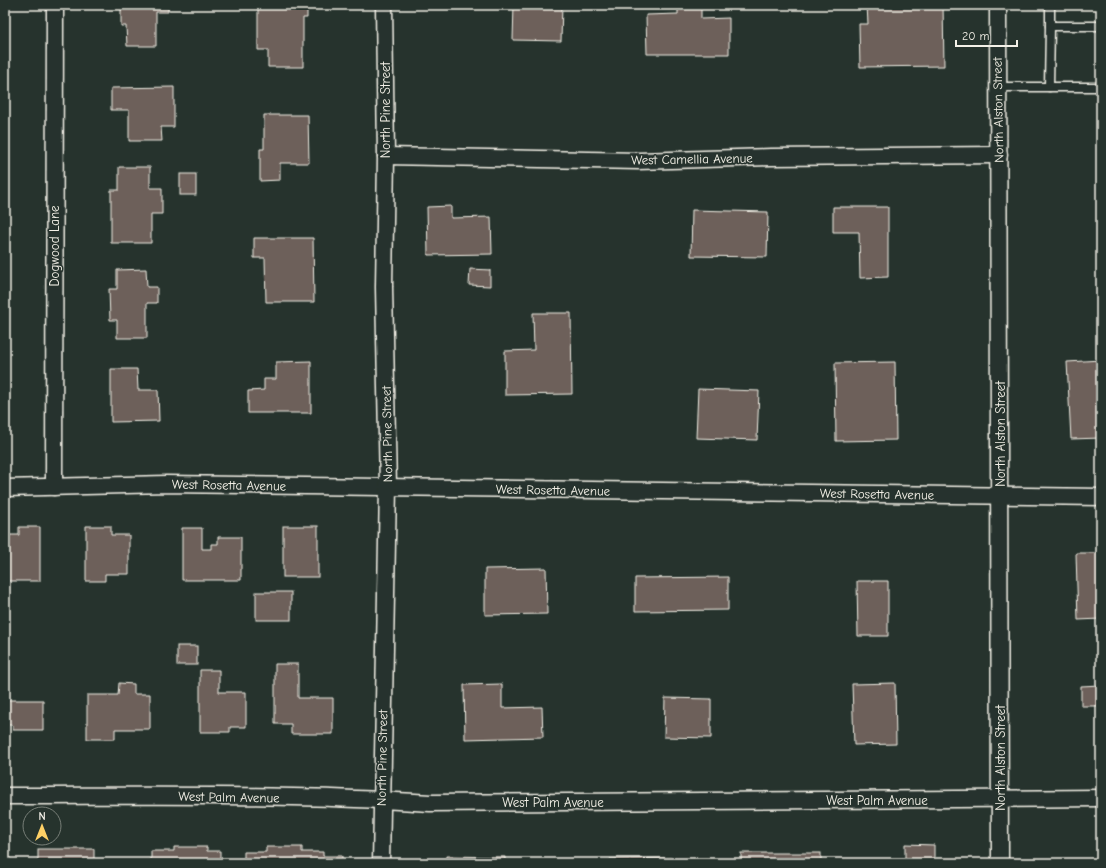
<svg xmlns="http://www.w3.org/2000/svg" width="1106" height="868" viewBox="0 0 1106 868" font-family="'Comic Neue',sans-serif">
	<rect width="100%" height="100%" fill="#26332d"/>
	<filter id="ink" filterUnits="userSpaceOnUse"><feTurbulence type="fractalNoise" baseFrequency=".025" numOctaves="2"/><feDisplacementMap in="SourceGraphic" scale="8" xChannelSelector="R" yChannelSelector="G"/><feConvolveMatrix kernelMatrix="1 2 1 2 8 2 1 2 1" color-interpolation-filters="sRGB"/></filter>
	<g filter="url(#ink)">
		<g fill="#6d615a" stroke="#f4f1e8">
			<polygon points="121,5 168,5 168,12 156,12 156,46 127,46 126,26 121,26"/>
			<polygon points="514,5 562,5 561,41 513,40"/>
			<polygon points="678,5 701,5 701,19 729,18 729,54 647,54 646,15 678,14"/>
			<polygon points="867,5 943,5 944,66 860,67 859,24 868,24"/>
			<polygon points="307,6 307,18 303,18 303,67 268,67 268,50 258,50 258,7"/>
			<polygon points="174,87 174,127 161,127 162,141 129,141 129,110 111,110 111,88"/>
			<polygon points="264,115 308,115 309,163 280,163 280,180 260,181 260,149 264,149"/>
			<polygon points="119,167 150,167 150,188 162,188 162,214 151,214 151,243 111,243 111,190 119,190"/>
			<rect x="180" y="174" width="16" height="21"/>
			<polygon points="451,206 451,218 491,217 492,254 428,255 427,207"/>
			<polygon points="833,207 888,207 888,277 860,278 859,232 833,232"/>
			<polygon points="692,210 768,212 767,257 691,256"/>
			<polygon points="254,238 313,238 314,302 266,302 265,258 254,258"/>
			<polygon points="146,269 147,287 157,287 157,303 147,303 147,338 117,338 117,320 110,320 109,289 117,289 117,270"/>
			<polygon points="470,269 490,270 490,286 469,285"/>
			<polygon points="533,313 571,313 572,394 505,395 505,351 534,350"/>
			<polygon points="1101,360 1101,438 1071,439 1067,362"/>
			<polygon points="311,361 311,413 248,413 248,391 264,390 264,379 276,379 276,362"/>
			<polygon points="895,362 896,440 836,441 835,363"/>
			<polygon points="111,369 137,369 138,390 158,390 159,421 111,422"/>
			<polygon points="698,389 759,391 757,440 696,438"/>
			<polygon points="86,526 111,526 111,535 129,535 129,574 105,574 105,581 86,581"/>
			<rect x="283" y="526" width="35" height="51"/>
			<polygon points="19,527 40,527 40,581 5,581 5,535 19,535"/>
			<polygon points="182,528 202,528 202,549 211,549 211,544 218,544 218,537 241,537 241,580 182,580"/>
			<polygon points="1076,553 1101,553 1101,619 1078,620"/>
			<polygon points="546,568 547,614 485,615 485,569"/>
			<polygon points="728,577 728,610 635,611 635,578"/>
			<polygon points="857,581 888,581 888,636 858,636"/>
			<rect x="256" y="592" width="35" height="28"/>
			<rect x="177" y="646" width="20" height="19"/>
			<polygon points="275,664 298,664 298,698 333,698 333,734 291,734 291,724 275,724"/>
			<polygon points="200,670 219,670 219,692 246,692 246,727 230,727 230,732 200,732"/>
			<polygon points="119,683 134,684 134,694 150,694 150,729 115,729 115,739 87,739 87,695 118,695"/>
			<polygon points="895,683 896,744 854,745 852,684"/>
			<polygon points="502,684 502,708 542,707 543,737 465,739 464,685"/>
			<polygon points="1101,685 1101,706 1081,706 1081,686"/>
			<polygon points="665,698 711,699 711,738 664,737"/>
			<polygon points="5,700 43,700 43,730 13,730 13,725 5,725"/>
			<polygon points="905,844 934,845 934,863 905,863"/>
			<polygon points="174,847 207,847 207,851 220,851 220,863 151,863 151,851 174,851"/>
			<polygon points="266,847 302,847 302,852 323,852 323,856 342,856 342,863 244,863 244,852 266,852"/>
			<rect x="38" y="849" width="56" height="14"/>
			<rect x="741" y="853" width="80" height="10"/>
			<polygon points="447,856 505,857 505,863 447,863"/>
			<polygon points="671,858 671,863 610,863 610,859"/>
		</g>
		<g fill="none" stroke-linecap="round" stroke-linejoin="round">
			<g stroke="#f4f1e8" stroke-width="11">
				<g id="service">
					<polyline points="1050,5 1050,26 1101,26"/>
					<polyline points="998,87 1101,87"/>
					<polyline points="1049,87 1050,26"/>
				</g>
			</g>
			<g stroke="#f4f1e8" stroke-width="19">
				<g id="minor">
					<polyline points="998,5 1000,863"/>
					<polyline points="386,156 638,161 771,157 999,155"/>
					<polyline points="54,487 55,5"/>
					<polyline points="5,488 166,484 1101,497"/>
					<path d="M5,796c142,0 284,-3 425,7l671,-5"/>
					<polyline points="381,863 388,487 384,287 386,156 384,5"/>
				</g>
			</g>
			<use href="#service" stroke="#26332d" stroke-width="8"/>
			<use href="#minor" stroke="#26332d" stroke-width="16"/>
		</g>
	</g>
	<g text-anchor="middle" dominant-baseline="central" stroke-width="3" stroke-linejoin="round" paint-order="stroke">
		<g font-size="13" fill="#f4f1e8" stroke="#26332d">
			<text transform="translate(385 110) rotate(-90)">North Pine Street</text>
			<text transform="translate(998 110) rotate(-91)">North Alston Street</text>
			<text transform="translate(692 159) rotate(-1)">West Camellia Avenue</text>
			<text transform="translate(54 246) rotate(-90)">Dogwood Lane</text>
			<text transform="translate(387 434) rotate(-91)">North Pine Street</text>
			<text transform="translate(1000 434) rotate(-90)">North Alston Street</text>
			<text transform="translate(229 485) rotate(1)">West Rosetta Avenue</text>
			<text transform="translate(553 490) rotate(1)">West Rosetta Avenue</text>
			<text transform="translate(877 494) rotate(1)">West Rosetta Avenue</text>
			<text transform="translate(382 758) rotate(-89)">North Pine Street</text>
			<text transform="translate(1000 758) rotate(-90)">North Alston Street</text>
			<text transform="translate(229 797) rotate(1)">West Palm Avenue</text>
			<text x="877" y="800">West Palm Avenue</text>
			<text x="553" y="802">West Palm Avenue</text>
		</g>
	</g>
	<rect width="1106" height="868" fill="none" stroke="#26332d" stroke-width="20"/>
	<rect x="10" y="10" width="1086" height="848" fill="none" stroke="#f4f1e8" stroke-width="1.5" filter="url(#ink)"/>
	<g transform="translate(42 826)"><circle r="19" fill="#26332d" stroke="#787f78"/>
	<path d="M0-3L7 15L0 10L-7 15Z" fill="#ffd166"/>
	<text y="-6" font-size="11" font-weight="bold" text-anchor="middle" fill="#f4f1e8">N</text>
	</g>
	<path d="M956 40v6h61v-6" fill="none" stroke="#f4f1e8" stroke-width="2"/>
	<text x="962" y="40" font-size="12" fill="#f4f1e8" stroke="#26332d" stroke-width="3" paint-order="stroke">20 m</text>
</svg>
